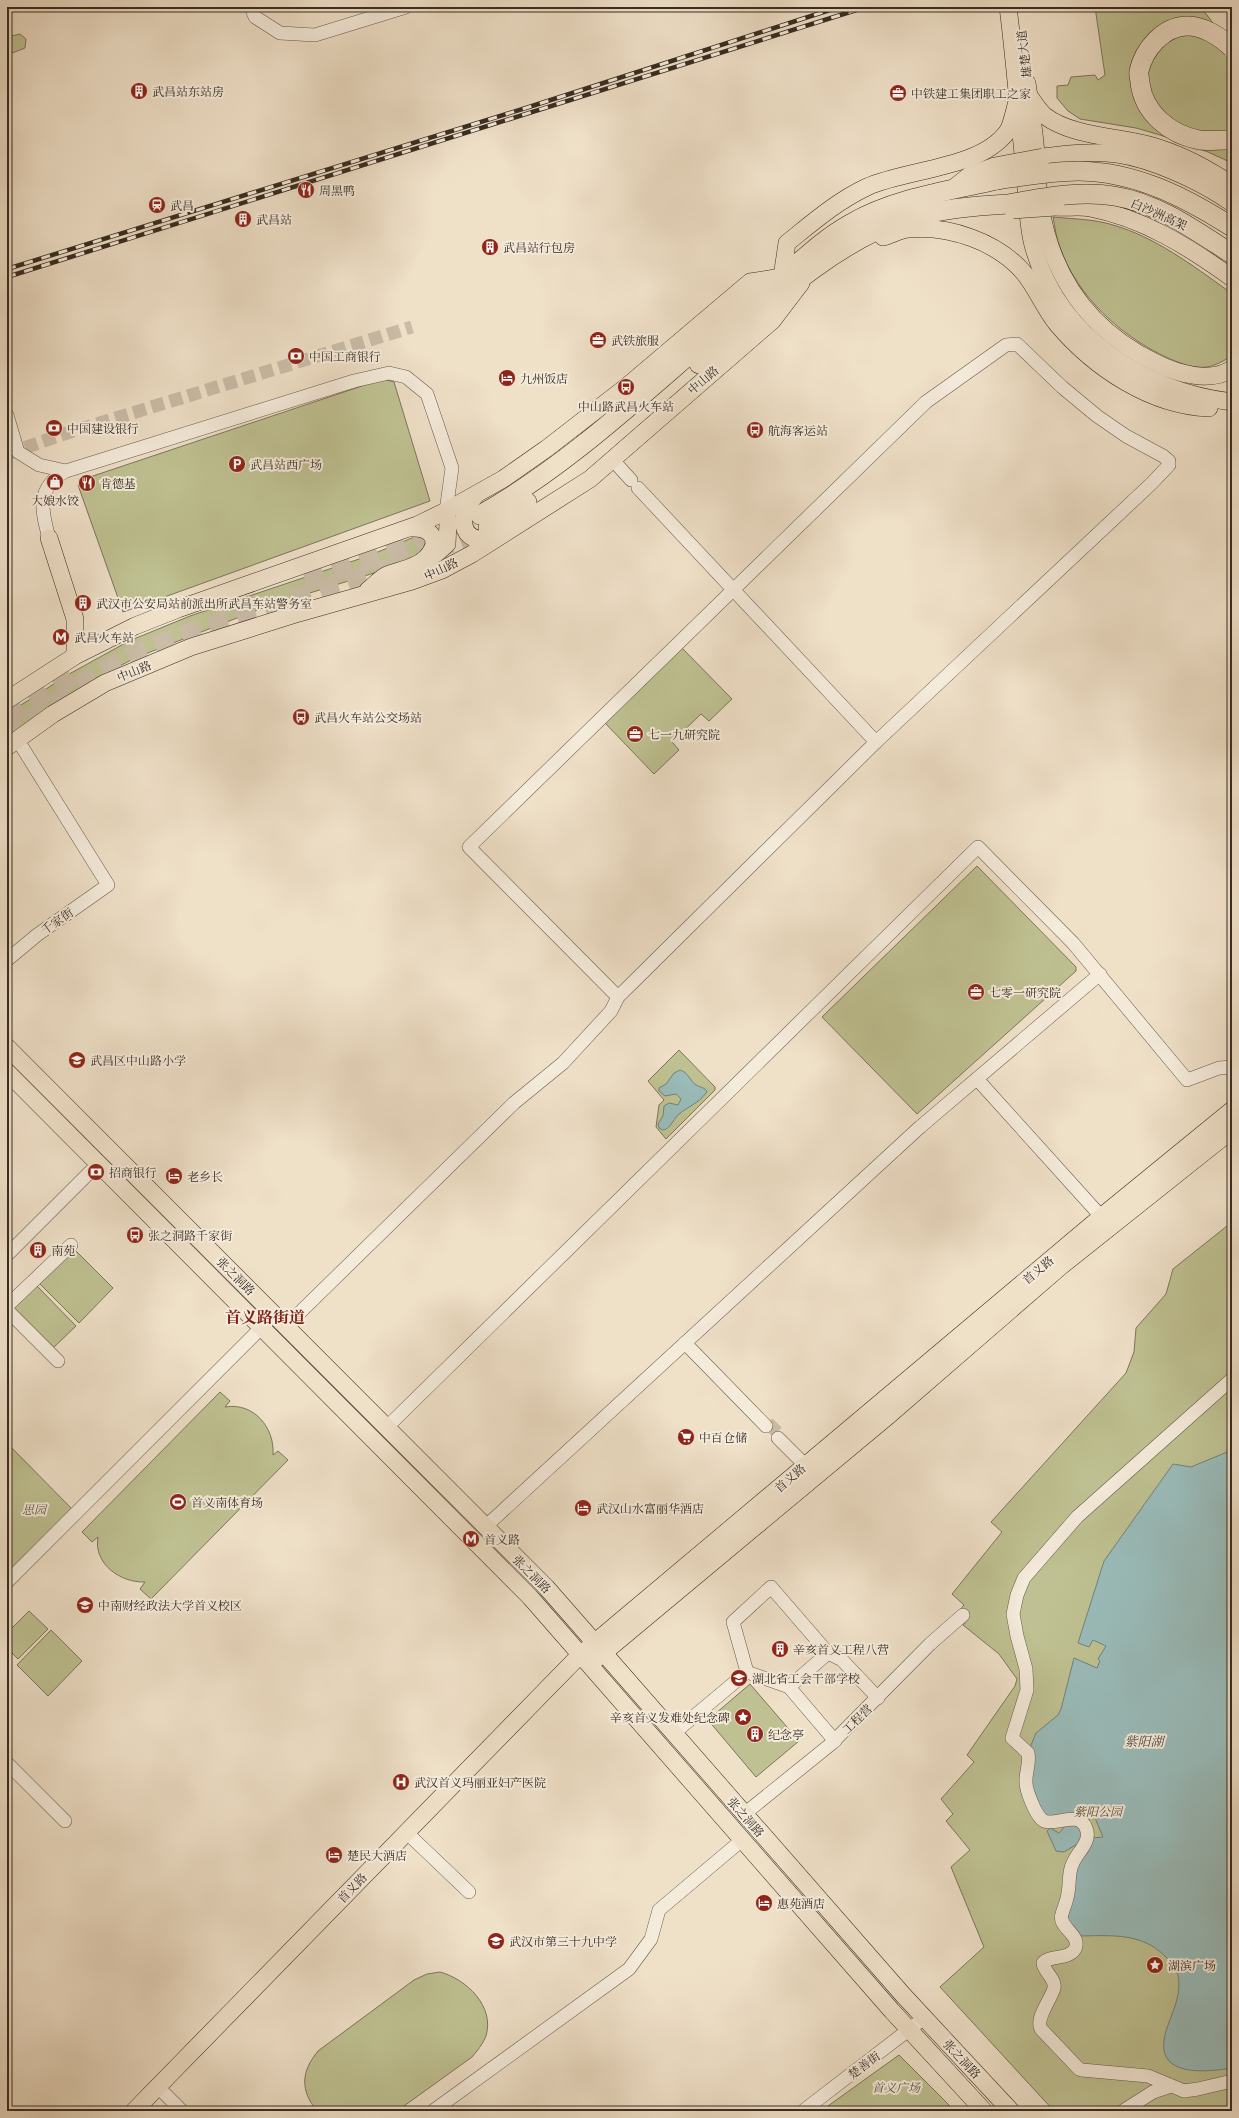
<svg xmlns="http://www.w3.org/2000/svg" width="1239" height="2118" viewBox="0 0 1239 2118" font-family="'Libre Caslon Text','Noto Serif SC',serif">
	<rect width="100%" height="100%" fill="#efe0c8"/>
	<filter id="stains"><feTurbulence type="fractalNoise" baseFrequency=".005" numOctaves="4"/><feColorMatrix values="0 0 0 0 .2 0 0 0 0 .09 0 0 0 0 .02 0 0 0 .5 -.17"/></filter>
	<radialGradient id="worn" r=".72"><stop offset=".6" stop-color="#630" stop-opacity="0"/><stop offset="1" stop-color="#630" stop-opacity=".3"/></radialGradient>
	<g fill="#bfc192" stroke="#7c765a">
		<polygon points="1095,7 1232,7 1232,163 1208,152 1160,135 1136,128 1080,119 1068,111 1057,98 1057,86 1068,85 1071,77 1095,75 1098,80 1105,75"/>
		<polygon points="20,34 26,39 25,48 7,55 7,37"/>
		<path d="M1053,217c20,2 41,2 60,8 42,12 79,40 114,65l5,4v62c-7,4 -17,10 -25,11 -12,2 -28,-4 -39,-9 -46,-21 -91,-61 -108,-111 -4,-9 -5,-20 -7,-30z"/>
		<polygon points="383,379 394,382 430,501 123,612 78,485 81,480"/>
		<polygon points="424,533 430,544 412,559 374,573 265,607 135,658 95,679 7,738 7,714 71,673 129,641 190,616 368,556"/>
		<polygon points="682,648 732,699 709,721 701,714 672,742 679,750 654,774 605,723"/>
		<polygon points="977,866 1076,967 1076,971 917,1114 822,1017"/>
		<polygon points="679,1050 715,1087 715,1090 666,1139 656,1127 659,1105 664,1100 648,1081"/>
		<polygon points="1232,1222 1232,2111 1054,2111 940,1987 984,1947 951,1867 970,1850 946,1821 953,1814 941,1799 974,1762 967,1755 1015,1686 1017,1679 999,1654 963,1625 969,1618 960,1610 964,1605 952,1594 1002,1532 991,1522 1126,1373 1134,1352 1136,1328 1166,1294 1173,1269"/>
		<polygon points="74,1249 113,1288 79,1323 39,1283"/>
		<polygon points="36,1285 76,1326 52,1349 12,1309"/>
		<path d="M220,1392l10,9 -5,6c29,-5 50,21 48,48l5,-4 10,9 -137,139 -11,-10 5,-7c-24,1 -52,-18 -47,-45l-6,5 -10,-10z"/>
		<polygon points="7,1443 72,1509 7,1578"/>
		<polygon points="29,1611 48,1629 18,1659 7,1648 7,1633"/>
		<polygon points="51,1630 82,1661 48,1696 17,1665"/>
		<polygon points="750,1684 799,1741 756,1777 708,1720"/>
		<path d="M440,1972c26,7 55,34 46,64 -3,8 -9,15 -14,21l-75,54h-80c-17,-21 -16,-39 1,-60l96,-71 13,-6z"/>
		<polygon points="899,2055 955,2111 821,2111"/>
	</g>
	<g fill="#9abcba" stroke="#73827d">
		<path d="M680,1070c8,2 10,11 16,15 5,3 9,2 11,7 -10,13 -19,14 -29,23 -5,5 -8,14 -15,15l-4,-2 -1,-4 5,-8 1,-10 5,-3 9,2 3,-6 -5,-5 -11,2 -6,-5v-3l7,-4 8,-11z"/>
		<path d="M1232,1450v618c-31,5 -82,9 -65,-40 6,-17 15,-35 11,-53 -2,-7 -8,-13 -12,-18 -9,-9 -19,-15 -31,-18 -19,-5 -39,-3 -58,-3l-12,-15 10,-51 17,-32 11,-1 -10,-24 -8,6 -41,-3 -15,-37 2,-34 5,-12 22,-18 3,-6 13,-51 23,10 3,-7 -2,-2 8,-13 -13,-6 -4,7 -11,-4 26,-82 69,-97 18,3z"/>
		<polygon points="1067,1824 1074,1824 1083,1831 1079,1843 1064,1852 1056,1851 1047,1831 1050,1828 1059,1833"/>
	</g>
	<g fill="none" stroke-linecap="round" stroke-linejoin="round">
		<g stroke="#cabca7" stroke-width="13" stroke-dasharray="13 6" stroke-linecap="butt">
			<polyline points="7,454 64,434 412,327"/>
			<polyline points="768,1423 781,1436"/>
		</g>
		<g stroke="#cabca7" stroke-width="19" stroke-dasharray="19 10" stroke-linecap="butt">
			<polyline points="433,551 485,529"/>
			<polyline points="306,582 398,551 448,530"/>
			<polyline points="7,718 80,671"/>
			<polyline points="7,736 97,673 143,650 199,629 399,565"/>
		</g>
		<g stroke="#66594c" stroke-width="14">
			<g id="minor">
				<polyline points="251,7 255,17 280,33 315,35 406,7"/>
				<polyline points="7,415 18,452 39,465 66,471"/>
				<polyline points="612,459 631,480"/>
				<path d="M49,538c-8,-29 -13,-50 17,-67l288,-90 35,-8 17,4 21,17 25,74 -6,43"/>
				<polyline points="7,960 37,935 108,885 17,739"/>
				<polyline points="618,997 469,847 926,402 1006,345 1017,344 1062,387 1097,416 1126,436 1163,456 1169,461 1169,465 1152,483 876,742"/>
				<polyline points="977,1079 1107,1223"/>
				<polyline points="7,1255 98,1164"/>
				<polyline points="7,1306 71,1245"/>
				<polyline points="7,1310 58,1361"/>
				<polyline points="286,1326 514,1103 563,1063 611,1011 618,997 876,742 638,488"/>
				<polyline points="685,1343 766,1426"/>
				<path d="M1232,1379l-155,138 -53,61 -7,17 -4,19 4,22 9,33 1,21 -15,48 16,15c2,10 -2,18 -2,27 -1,9 10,37 18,41 12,5 35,-11 42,7 6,14 -9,24 -13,35 -5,9 -3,21 -5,30 -1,8 -4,14 -6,21 -5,13 20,21 13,35 -6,11 -26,6 -32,14 1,9 13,16 11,25 -3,12 -19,30 -13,41l38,40 3,1 66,6 36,15 14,-2 34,-8"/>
				<polyline points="386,1428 978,847 1073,943 1187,1080 1219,1068 1232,1067"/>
				<polyline points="778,1438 805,1465"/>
				<polyline points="485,1527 920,1127 1100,974"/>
				<polyline points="7,1582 267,1322"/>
				<polyline points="747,1672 789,1687 835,1741"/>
				<polyline points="789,1687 828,1653"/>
				<polyline points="674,1733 747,1672 733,1622 771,1587 828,1653 842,1660 878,1698"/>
				<polyline points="7,1763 65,1821"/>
				<polyline points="743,1815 831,1744 930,1644 963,1615"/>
				<polyline points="406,1832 469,1892"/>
				<polyline points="158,2087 182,2111"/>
				<polyline points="433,2111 629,1969 651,1939 659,1910 742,1840"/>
				<polyline points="803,2111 924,2018"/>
				<polyline points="1123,2111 1153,2092 1171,2086"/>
			</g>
		</g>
		<g stroke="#382c22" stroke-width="18">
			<g id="major">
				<path d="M1008,7c7,55 11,110 17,166 2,23 2,49 8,72 24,91 110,146 199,157"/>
				<path d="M1027,83c3,20 6,40 8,60 2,20 2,41 5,61 11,73 50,127 116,159 22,11 54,20 76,6"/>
				<path d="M1030,97c4,6 9,14 15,19 29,22 79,20 114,32 25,8 51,22 73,37"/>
				<path d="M1043,157c24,-3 49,-6 74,-3 36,5 85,28 115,49"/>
				<polyline points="951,190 970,175 995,166"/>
				<path d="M1056,207c11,1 24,-1 34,1 53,10 99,39 142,70"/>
				<path d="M883,237c8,-2 18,-8 26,-8 40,-4 89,13 115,44 13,16 20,35 33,51 37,44 94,82 152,84"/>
				<path d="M476,495c-23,23 -13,54 21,42"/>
				<polyline points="49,538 75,619 75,656"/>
				<polyline points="428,558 437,553 447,544 448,522 446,511"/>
				<path d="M368,590c6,-4 12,-12 19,-15 13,-5 29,-7 39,-17 16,-17 6,-31 -15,-30"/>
				<path d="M7,700l68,-44 60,-30 43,-17 239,-84 29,-14 57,-32 43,-30 80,-62 124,-105 32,-5 5,-34c25,-20 50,-42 80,-56 39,-18 113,-18 140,-55 5,-6 8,-25 11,-34"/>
				<polyline points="7,747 53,714 105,683 191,647 299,613 412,581 442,570 472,554 590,479 772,321 801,283"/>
				<polyline points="7,1047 546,1587 904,1996 1011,2111"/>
				<polyline points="7,1072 530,1597 892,2011 984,2111"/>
				<polyline points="595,1660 888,1416 1060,1267 1232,1130"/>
				<polyline points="134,2111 580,1655 1101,1217 1232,1110"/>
			</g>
		</g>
		<g stroke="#382c22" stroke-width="20">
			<g id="highway">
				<polyline points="1213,7 1232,32"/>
				<path d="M699,364c61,-51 131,-121 207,-145 32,-10 68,-13 102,-15"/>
				<path d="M480,515c110,-62 197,-156 296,-233 24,-20 47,-43 74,-58 45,-26 97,-33 147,-44"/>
				<polyline points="488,528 527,502"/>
			</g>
		</g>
		<use href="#minor" stroke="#f5ebdb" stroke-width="13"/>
		<use href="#major" stroke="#efe0c8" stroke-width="17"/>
		<use href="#highway" stroke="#efe0c8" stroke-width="19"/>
		<g stroke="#382c22" stroke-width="4.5">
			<g id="rail">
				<polyline points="7,269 529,107 839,7"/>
				<polyline points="7,277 866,7"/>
			</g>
		</g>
		<use href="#rail" stroke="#f5ebdb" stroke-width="3" stroke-dasharray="9" stroke-linecap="butt"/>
		<g stroke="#382c22" stroke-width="18" stroke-linecap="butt">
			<g id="major-bridge">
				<polyline points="995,166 1043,157"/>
				<polyline points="1013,210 1056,207"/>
			</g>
		</g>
		<g stroke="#382c22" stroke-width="20" stroke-linecap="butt">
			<g id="highway-bridge">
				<path d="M1226,140c-9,0 -19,1 -27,0 -30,-6 -55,-27 -59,-57 0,-4 -2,-9 -1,-12 5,-22 24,-44 47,-45 16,-1 35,11 46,22"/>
				<path d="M997,180c27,-4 55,-9 82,-9 57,1 106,26 153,56"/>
				<path d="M1008,204c34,-6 72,-14 106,-8 44,7 82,35 118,58"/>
			</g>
		</g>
		<use href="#major-bridge" stroke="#efe0c8" stroke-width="17"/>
		<use href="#highway-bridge" stroke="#efe0c8" stroke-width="19"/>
	</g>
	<defs>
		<g id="building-disc" transform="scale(0.9)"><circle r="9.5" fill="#8f2418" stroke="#f5ebdb"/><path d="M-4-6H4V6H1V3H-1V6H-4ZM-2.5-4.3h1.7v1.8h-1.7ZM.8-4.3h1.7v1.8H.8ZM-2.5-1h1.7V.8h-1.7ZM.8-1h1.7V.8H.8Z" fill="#fff"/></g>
		<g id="office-disc" transform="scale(0.9)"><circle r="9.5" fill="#8f2418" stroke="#f5ebdb"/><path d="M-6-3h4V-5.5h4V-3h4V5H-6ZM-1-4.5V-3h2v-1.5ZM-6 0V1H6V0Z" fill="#fff"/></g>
		<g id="restaurant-disc" transform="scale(0.9)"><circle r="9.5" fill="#8f2418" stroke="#f5ebdb"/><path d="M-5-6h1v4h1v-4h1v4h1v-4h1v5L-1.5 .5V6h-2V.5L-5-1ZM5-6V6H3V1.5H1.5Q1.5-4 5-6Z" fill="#fff"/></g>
		<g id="station-disc" transform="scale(0.9)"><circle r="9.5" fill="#8f2418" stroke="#f5ebdb"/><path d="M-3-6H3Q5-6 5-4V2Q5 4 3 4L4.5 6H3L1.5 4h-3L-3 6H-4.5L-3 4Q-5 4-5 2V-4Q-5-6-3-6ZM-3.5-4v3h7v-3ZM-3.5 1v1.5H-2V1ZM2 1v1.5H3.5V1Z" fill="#fff"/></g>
		<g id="bank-disc" transform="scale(0.9)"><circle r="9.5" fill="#8f2418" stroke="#f5ebdb"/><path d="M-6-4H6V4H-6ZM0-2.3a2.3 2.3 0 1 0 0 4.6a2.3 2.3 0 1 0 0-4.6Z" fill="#fff"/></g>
		<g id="hotel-disc" transform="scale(0.9)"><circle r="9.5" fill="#8f2418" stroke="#f5ebdb"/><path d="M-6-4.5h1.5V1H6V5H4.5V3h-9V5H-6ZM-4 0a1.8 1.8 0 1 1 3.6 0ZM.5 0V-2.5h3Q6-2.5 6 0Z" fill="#fff"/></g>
		<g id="bus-disc" transform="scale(0.9)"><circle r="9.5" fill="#8f2418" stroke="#f5ebdb"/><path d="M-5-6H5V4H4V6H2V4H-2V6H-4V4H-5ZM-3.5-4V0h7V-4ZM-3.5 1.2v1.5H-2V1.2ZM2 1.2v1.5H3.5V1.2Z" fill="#fff"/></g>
		<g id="parking-disc" transform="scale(0.9)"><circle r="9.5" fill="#8f2418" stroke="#f5ebdb"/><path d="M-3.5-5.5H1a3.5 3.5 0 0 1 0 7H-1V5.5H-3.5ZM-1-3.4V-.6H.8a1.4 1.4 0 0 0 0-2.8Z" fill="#fff"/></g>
		<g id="shop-disc" transform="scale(0.9)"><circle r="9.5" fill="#8f2418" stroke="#f5ebdb"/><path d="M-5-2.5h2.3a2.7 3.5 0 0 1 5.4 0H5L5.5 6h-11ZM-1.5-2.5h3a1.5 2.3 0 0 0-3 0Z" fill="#fff"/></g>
		<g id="metro-disc" transform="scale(0.9)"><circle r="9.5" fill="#8f2418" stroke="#f5ebdb"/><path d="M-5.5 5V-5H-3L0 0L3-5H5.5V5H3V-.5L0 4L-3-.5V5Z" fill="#fff"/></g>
		<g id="school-disc" transform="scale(0.9)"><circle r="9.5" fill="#8f2418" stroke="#f5ebdb"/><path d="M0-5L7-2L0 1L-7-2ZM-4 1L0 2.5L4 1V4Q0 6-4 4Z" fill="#fff"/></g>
		<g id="supermarket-disc" transform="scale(0.9)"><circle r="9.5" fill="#8f2418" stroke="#f5ebdb"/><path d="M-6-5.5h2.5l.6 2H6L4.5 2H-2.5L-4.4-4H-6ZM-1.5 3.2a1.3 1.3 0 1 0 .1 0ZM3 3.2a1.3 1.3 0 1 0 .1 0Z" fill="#fff"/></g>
		<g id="stadium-disc" transform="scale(0.9)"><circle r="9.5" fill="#8f2418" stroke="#f5ebdb"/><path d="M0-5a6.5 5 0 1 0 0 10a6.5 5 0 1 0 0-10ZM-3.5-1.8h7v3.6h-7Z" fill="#fff"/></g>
		<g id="university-disc" transform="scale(0.9)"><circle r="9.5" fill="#8f2418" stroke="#f5ebdb"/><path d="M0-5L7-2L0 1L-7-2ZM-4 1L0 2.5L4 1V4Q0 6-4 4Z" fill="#fff"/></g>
		<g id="sight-disc" transform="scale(0.9)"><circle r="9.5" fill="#8f2418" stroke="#f5ebdb"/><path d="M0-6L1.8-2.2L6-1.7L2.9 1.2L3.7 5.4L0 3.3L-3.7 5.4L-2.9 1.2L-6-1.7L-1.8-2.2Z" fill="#fff"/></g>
		<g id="hospital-disc" transform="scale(0.9)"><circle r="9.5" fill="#8f2418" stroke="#f5ebdb"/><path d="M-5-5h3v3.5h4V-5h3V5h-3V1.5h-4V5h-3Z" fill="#fff"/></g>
	</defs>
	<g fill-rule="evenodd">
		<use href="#building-disc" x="139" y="91"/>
		<use href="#office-disc" x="898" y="93"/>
		<use href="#restaurant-disc" x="306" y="190"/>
		<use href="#station-disc" x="157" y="205"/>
		<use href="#building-disc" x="243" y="219"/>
		<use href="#building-disc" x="490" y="247"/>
		<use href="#office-disc" x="598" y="340"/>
		<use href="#bank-disc" x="296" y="356"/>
		<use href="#hotel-disc" x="507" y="378"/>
		<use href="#bus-disc" x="626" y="387"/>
		<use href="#bank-disc" x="54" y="428"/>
		<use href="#bus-disc" x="755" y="430"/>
		<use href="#parking-disc" x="237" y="464"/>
		<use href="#shop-disc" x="55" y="482"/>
		<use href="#restaurant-disc" x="87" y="483"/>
		<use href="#building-disc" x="83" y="603"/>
		<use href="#metro-disc" x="61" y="637"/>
		<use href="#bus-disc" x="301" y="717"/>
		<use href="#office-disc" x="635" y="734"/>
		<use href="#office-disc" x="976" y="992"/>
		<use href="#school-disc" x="77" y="1060"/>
		<use href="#bank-disc" x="96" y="1172"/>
		<use href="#hotel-disc" x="174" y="1176"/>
		<use href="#bus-disc" x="135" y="1235"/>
		<use href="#building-disc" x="38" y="1250"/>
		<use href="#supermarket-disc" x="686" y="1437"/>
		<use href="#stadium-disc" x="178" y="1502"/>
		<use href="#hotel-disc" x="583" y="1508"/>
		<use href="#metro-disc" x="471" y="1539"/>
		<use href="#university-disc" x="85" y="1605"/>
		<use href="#building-disc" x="780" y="1649"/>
		<use href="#school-disc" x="739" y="1678"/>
		<use href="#sight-disc" x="743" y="1717"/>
		<use href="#building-disc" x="755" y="1734"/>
		<use href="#hospital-disc" x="401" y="1782"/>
		<use href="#hotel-disc" x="334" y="1855"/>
		<use href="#hotel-disc" x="764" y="1903"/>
		<use href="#school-disc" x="496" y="1941"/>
		<use href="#sight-disc" x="1155" y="1965"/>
	</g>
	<g text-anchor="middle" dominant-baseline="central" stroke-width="4" stroke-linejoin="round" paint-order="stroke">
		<g font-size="12" fill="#382c22" stroke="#f5ebdb">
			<text transform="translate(1024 54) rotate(-97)">雄楚大道</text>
			<text transform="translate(1159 214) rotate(24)">白沙洲高架</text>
			<text transform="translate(703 380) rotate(-41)">中山路</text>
			<text transform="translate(441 569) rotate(-25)">中山路</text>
			<text transform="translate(134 671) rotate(-22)">中山路</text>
			<text transform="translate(57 921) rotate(-35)">千家街</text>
			<text transform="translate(1038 1270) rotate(-40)">首义路</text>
			<text transform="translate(236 1276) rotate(45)">张之洞路</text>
			<text transform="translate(790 1478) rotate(-41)">首义路</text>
			<text transform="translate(532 1574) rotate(45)">张之洞路</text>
			<text transform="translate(857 1719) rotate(-44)">工程营</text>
			<text transform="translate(746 1817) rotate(49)">张之洞路</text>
			<text transform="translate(352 1888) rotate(-46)">首义路</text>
			<text transform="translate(962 2059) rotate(47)">张之洞路</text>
			<text transform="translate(864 2065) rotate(-37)">楚善街</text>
		</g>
		<g font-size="12" fill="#382c22" stroke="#f5ebdb" text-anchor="start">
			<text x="152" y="91">武昌站东站房</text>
			<text x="911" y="93">中铁建工集团职工之家</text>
			<text x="319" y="190">周黑鸭</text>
			<text x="170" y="205">武昌</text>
			<text x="256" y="219">武昌站</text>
			<text x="503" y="247">武昌站行包房</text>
			<text x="611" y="340">武铁旅服</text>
			<text x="309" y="356">中国工商银行</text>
			<text x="520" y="378">九州饭店</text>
			<text x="626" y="406" text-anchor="middle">中山路武昌火车站</text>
			<text x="67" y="428">中国建设银行</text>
			<text x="768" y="430">航海客运站</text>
			<text x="250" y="464">武昌站西广场</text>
			<text x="100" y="483">肯德基</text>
			<text x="55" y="500" text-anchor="middle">大娘水饺</text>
			<text x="96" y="603">武汉市公安局站前派出所武昌车站警务室</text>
			<text x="74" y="637">武昌火车站</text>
			<text x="314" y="717">武昌火车站公交场站</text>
			<text x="648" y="734">七一九研究院</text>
			<text x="989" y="992">七零一研究院</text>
			<text x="90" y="1060">武昌区中山路小学</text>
			<text x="109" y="1172">招商银行</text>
			<text x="187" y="1176">老乡长</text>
			<text x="148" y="1235">张之洞路千家街</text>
			<text x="51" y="1250">南苑</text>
			<text x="699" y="1437">中百仓储</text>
			<text x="191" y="1502">首义南体育场</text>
			<text x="596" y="1508">武汉山水富丽华酒店</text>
			<text x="484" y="1539">首义路</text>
			<text x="98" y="1605">中南财经政法大学首义校区</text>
			<text x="793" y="1649">辛亥首义工程八营</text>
			<text x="752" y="1678">湖北省工会干部学校</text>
			<text x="730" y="1717" text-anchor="end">辛亥首义发难处纪念碑</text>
			<text x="768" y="1734">纪念亭</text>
			<text x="414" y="1782">武汉首义玛丽亚妇产医院</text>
			<text x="347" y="1855">楚民大酒店</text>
			<text x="777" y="1903">惠苑酒店</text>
			<text x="509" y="1941">武汉市第三十九中学</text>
			<text x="1168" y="1965">湖滨广场</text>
		</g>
		<g font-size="12" font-style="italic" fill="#5a513e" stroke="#f5ebdb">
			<text x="34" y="1509">思园</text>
			<text x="1098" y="1811">紫阳公园</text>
			<text x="896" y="2087">首义广场</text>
		</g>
		<g font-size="13" font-style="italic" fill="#505048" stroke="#f5ebdb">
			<text x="1144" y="1741">紫阳湖</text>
		</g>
		<g font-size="16" font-weight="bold" fill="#7a1f14" stroke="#f5ebdb">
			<text x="265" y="1317">首义路街道</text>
		</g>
	</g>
	<rect width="1239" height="2118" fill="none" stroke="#efe0c8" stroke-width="24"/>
	<rect x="8" y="8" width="1223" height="2102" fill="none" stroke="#382c22" stroke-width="2"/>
	<rect x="12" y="12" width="1215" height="2094" fill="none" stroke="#382c22"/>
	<rect width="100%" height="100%" filter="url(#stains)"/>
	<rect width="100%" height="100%" fill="url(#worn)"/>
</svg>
